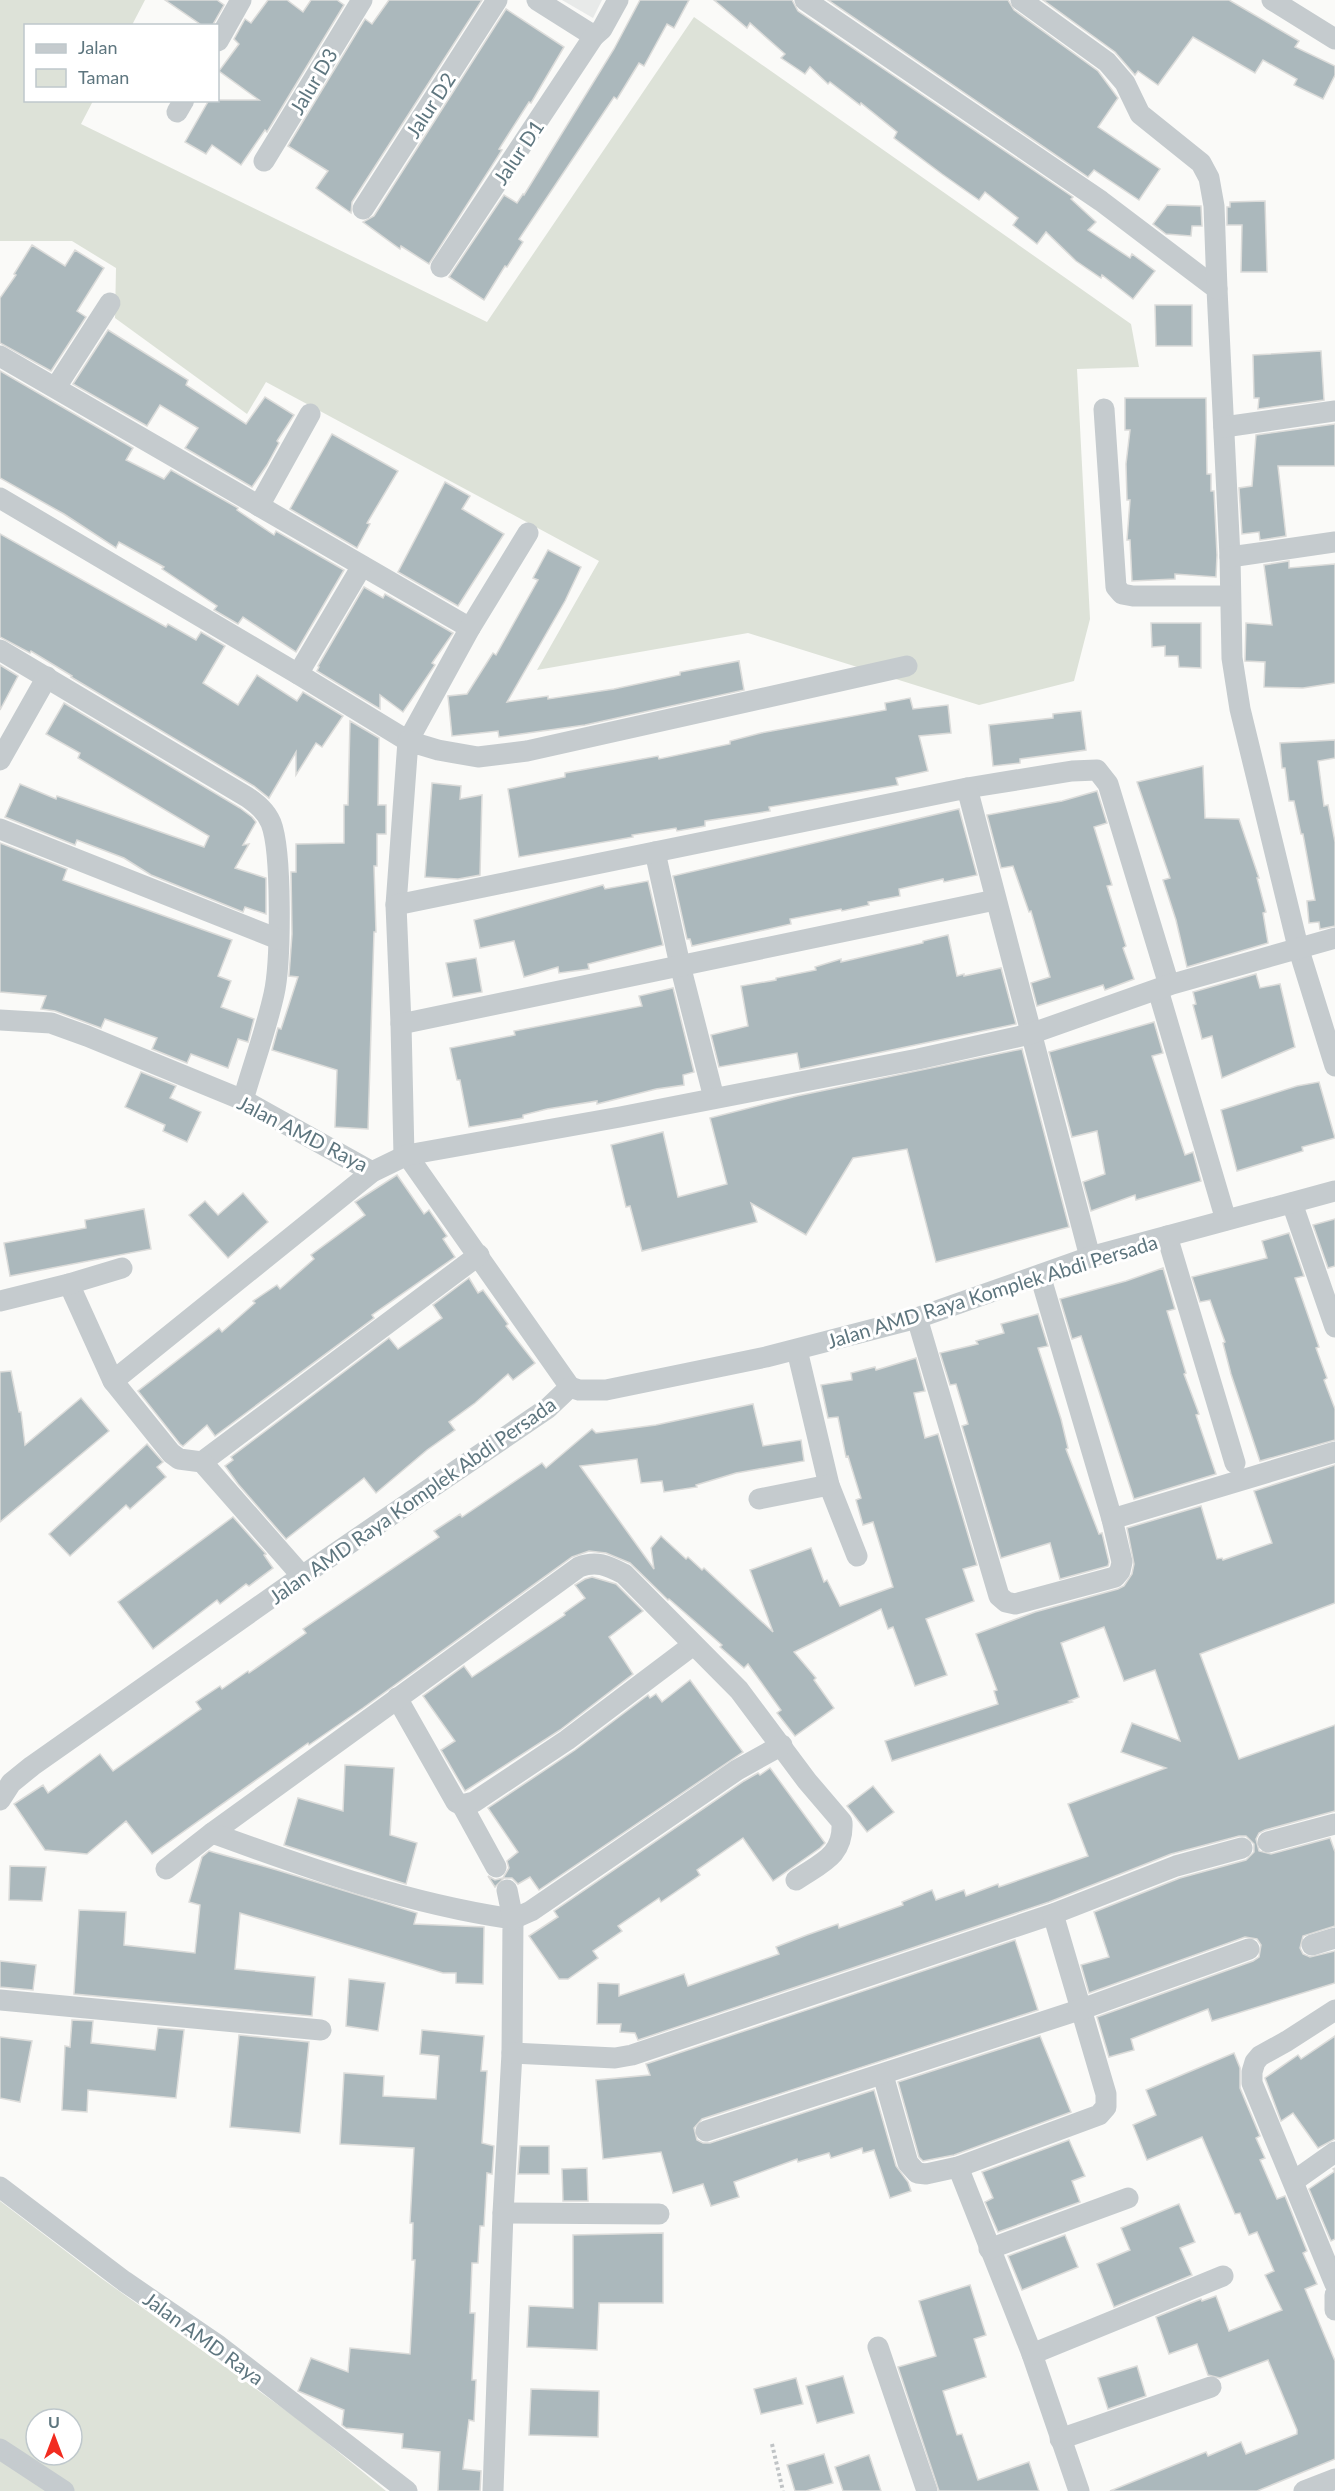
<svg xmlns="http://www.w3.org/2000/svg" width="1335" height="2491" viewBox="0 0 1335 2491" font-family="Lato,sans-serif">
	<rect width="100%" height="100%" fill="#fafaf8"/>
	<polygon fill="#e8eae9" points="562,0 602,0 593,18"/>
	<g fill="#dde2d8" fill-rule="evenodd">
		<polygon points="0,0 145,0 132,25 26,26 26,100 93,101 81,124 487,322 694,17 1131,324 1139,367 1077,369 1090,619 1074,681 979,705 748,633 537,670 599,561 266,382 247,414 115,318 116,268 72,241 0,241"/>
		<path d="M0,2201l101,77 201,144 84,69h-386zM36,2419h36v36h-36z"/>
	</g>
	<g fill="#abb8bc" stroke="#dcdcda" stroke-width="1.5">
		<polygon points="165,0 217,0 224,5 212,26 203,26"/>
		<polygon points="268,0 287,0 303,12 311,0 337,0 344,5 267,132 265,130 241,165 212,145 206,154 185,142 209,100 259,100 219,71 239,44 234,39 245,19 251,23"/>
		<polygon points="389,0 482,0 352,202 351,213 316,188 328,171 288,146 365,19 372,24"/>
		<polygon points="640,0 689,0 674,28 667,24 644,66 639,63 617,99 614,97 519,239 523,242 507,267 505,266 484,300 449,277 504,195 517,203 523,194 524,195 614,49"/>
		<polygon points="714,0 792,0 798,11 1073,197 1071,199 1096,222 1088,230 1130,258 1132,254 1155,271 1133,299 1102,275 1101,278 1076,261 1046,232 1037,244 1013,225 1018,218 985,192 979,200 942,174 894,138 897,132 861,103 860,105 830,82 828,84 810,67 805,74 781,58 785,54 750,23 747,28"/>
		<polygon points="828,0 1008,0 1014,10 1098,71 1118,98 1098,127 1160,169 1139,200 1094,170 1088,177"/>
		<polygon points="1043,0 1229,0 1299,41 1295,47 1335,66 1335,75 1323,99 1294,85 1297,79 1263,60 1255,73 1193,37 1158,85 1138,71 1135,75 1115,52"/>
		<polygon points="506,9 564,47 531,103 529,102 499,149 502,150 429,264 401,246 400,249 363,222 374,216"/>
		<polygon points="1265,201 1267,272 1241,272 1242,225 1227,225 1227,207 1230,207 1230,202"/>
		<polygon points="1167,205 1201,206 1202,226 1192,226 1191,236 1166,234 1153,224"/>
		<polygon points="32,245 65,266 75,250 104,268 77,311 86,317 51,371 0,343 0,298 16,275 14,274"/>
		<polygon points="1155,305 1192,305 1192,346 1156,346"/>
		<polygon points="108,330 188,380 186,385 246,424 265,397 294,415 277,441 279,443 267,465 252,487 185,448 198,428 160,405 147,426 73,384"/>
		<polygon points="1321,351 1324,400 1258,409 1259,398 1254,398 1253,355"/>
		<polygon points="0,371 133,448 126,460 164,479 171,470 238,508 237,510 274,535 276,531 344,570 296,652 243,617 238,624 214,610 217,606 162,569 164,567 119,542 116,548 64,514 0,478"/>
		<polygon points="1125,398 1206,398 1207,474 1211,474 1211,491 1214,491 1217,555 1216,577 1175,574 1175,579 1132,581 1130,540 1127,540 1130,500 1127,500 1126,464 1130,430 1125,430"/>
		<polygon points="1335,424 1335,466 1278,466 1286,536 1260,540 1259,532 1242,534 1239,488 1252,486 1256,435"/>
		<polygon points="332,434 398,471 367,523 370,524 357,548 290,509"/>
		<polygon points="445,482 470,496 462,509 504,534 458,606 398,572"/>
		<polygon points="0,534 166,627 168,624 196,640 201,632 225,646 203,683 238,705 257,675 297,701 303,692 343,716 322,747 316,743 296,775 296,752 269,798 254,786 71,677 72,676 31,651 30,653 0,637"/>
		<polygon points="548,550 581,567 565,601 507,702 548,696 548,699 614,689 680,675 680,672 739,661 744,690 585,725 499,737 498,731 452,736 448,696 467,694 493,653 496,655 538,580 533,578"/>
		<polygon points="1289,561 1289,568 1335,564 1335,683 1303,688 1264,687 1265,662 1245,661 1246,623 1272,625 1264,565"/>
		<polygon points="364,587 383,598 385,594 453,633 432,663 435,665 403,712 380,695 380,709 317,671 319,667 318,666"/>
		<polygon points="1151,623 1201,623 1201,668 1179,667 1178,656 1165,656 1165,646 1152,647"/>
		<polygon points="0,665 18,676 0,710"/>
		<polygon points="910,698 913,709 948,705 951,733 919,736 928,771 896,778 898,785 769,807 770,811 705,821 705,826 677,831 676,828 632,835 633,837 519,857 508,789 565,777 565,773 658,756 659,759 730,744 730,741 761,733 886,710 885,703"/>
		<polygon points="64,703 240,808 252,817 256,822 243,845 249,844 235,868 266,878 266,914 245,907 243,912 151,875 124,858 77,840 75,845 5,817 20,784 56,799 57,796 204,847 209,836 78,758 80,753 46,734"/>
		<polygon points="1081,711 1086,750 1020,759 1020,763 993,766 989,725 1053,718 1053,714"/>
		<polygon points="350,721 379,738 378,805 386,805 386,834 377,834 377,866 374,866 376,932 374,932 368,1129 335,1127 337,1070 272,1050 278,1028 281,1029 298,977 289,976 292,934 291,872 296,872 296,844 344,843 344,805 348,805"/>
		<polygon points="1335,740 1335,758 1318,761 1324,806 1328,805 1335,842 1335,926 1320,929 1319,922 1309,923 1307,901 1315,900 1303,834 1301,834 1294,801 1289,801 1285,768 1282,768 1280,743"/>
		<polygon points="1203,766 1205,818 1239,819 1259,878 1257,878 1266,912 1263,913 1268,943 1187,967 1176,920 1163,880 1170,878 1137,782"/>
		<polygon points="432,783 461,786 460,799 482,795 480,875 458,879 425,877"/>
		<polygon points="1097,791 1107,823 1094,827 1112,885 1107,886 1126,946 1123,948 1134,979 1105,990 1103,985 1037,1006 1031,983 1050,977 1031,911 1029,912 1013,866 1001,868 987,815 1062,801"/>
		<polygon points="959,809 977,875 944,882 943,879 899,889 900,896 868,902 869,905 842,911 841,909 790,919 791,924 692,946 690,939 687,939 673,876"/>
		<polygon points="0,843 67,869 63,880 232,940 218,976 231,981 221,1007 254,1019 248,1042 238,1039 228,1068 191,1054 187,1063 152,1049 157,1038 105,1019 101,1028 55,1011 41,1009 46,996 0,992"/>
		<polygon points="648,881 663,945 588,964 589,969 559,973 558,967 524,977 514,941 480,948 474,920 603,885 605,889"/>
		<polygon points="948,935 957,976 964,974 964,976 1001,968 1016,1024 800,1069 797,1053 719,1067 711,1035 748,1026 741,986 776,980 776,978 816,970 815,967 841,959 841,962 923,943 923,941"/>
		<polygon points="476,958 482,992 453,997 446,963"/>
		<polygon points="1256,974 1260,988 1280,984 1295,1047 1222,1078 1212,1036 1202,1039 1193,1005 1196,1004 1193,992"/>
		<polygon points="673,988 694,1072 683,1075 684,1085 656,1089 597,1104 597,1101 547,1109 523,1115 523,1118 469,1127 460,1080 457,1080 450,1048 515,1035 514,1031 642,1006 639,996"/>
		<polygon points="1154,1022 1163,1053 1152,1056 1185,1155 1193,1152 1201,1181 1136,1200 1135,1195 1091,1211 1083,1182 1105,1174 1097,1131 1072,1137 1049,1052"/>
		<polygon points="1022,1049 1069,1227 936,1262 907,1149 853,1158 806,1235 751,1203 757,1222 642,1251 630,1206 626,1207 611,1145 663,1132 678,1197 727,1184 710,1118 797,1096"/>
		<polygon points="141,1072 176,1086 170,1098 201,1112 187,1142 163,1131 165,1125 125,1107"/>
		<polygon points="1319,1082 1335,1138 1302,1147 1303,1151 1237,1171 1221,1110 1297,1086"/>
		<polygon points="397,1175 424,1214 429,1210 447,1236 443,1239 455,1257 372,1315 374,1318 215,1436 207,1425 183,1446 180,1444 138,1391 219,1328 222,1332 255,1303 253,1301 277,1285 280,1289 314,1259 311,1255 365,1215 355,1202"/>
		<polygon points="243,1193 268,1222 228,1258 189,1215 205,1201 218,1215"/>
		<polygon points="144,1209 151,1249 10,1276 4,1243 86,1228 85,1220"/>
		<polygon points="1335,1219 1335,1266 1328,1268 1313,1225"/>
		<polygon points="1289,1233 1304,1276 1295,1278 1319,1347 1316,1348 1327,1378 1324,1380 1335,1409 1335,1440 1260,1461 1231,1374 1223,1343 1225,1342 1210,1300 1200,1302 1192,1277 1267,1258 1262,1241"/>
		<polygon points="1163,1268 1175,1309 1167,1311 1186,1373 1184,1374 1199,1414 1196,1415 1216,1474 1134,1499 1081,1336 1072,1339 1060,1299 1126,1281"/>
		<polygon points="469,1278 478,1293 483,1290 508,1324 506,1326 535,1363 513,1380 508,1374 475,1403 449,1422 455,1430 427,1450 376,1493 364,1478 286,1539 238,1484 225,1466 233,1460 231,1457 389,1338 398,1349 442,1318 433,1305"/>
		<polygon points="1038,1314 1048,1346 1038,1348 1061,1419 1068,1448 1066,1449 1099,1534 1102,1533 1109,1562 1108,1566 1060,1579 1050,1543 1001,1558 962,1426 968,1424 956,1384 950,1385 940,1353 978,1344 976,1341 1004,1333 1001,1324"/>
		<polygon points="916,1358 925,1391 914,1393 925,1438 938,1434 977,1565 963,1569 974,1601 926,1619 947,1675 915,1686 893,1627 888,1629 881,1609 794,1652 816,1678 814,1680 834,1708 795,1736 777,1713 781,1710 748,1664 744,1668 720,1647 722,1645 669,1599 668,1600 630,1563 606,1553 589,1551 572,1557 363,1708 309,1745 308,1743 152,1854 126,1821 87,1854 45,1850 14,1804 43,1785 48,1793 100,1754 113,1771 201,1709 196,1702 220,1686 222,1689 248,1671 249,1673 306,1633 303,1629 439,1537 434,1531 460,1514 462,1517 542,1463 546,1468 592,1429 596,1433 656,1425 753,1404 763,1446 801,1440 804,1461 736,1473 696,1485 697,1487 664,1492 662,1481 641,1483 637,1459 580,1466 654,1569 651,1548 661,1536 686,1559 688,1557 702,1570 704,1568 773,1632 750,1570 811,1548 824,1582 827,1580 840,1606 893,1587 873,1522 863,1525 856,1500 861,1498 848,1456 846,1457 838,1417 828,1418 821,1385 852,1380 851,1373 875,1367 876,1370"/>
		<polygon points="11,1371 19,1412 21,1412 25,1445 81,1398 109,1431 0,1522 0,1372"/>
		<polygon points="147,1444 163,1462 157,1467 166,1477 130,1509 126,1505 70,1556 49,1534"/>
		<polygon points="1335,1465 1335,1603 1200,1654 1239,1759 1335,1725 1335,1811 1265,1830 1259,1833 1256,1839 1259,1851 1271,1854 1330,1838 1335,1852 1335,1926 1303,1936 1300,1948 1303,1954 1310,1957 1335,1951 1335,1983 1212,2021 1208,2009 1131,2039 1134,2050 1109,2057 1097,2017 1253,1961 1259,1957 1261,1945 1257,1939 1245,1937 1089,1993 1081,1965 1109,1957 1094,1912 1180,1878 1246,1860 1254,1852 1254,1844 1246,1836 1239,1836 1171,1854 1049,1902 638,2040 635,2033 620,2032 621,2024 597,2024 598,1983 619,1984 619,1996 684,1974 688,1986 779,1954 776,1947 807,1935 838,1924 839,1928 903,1905 902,1902 932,1890 936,1900 964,1890 966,1896 998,1884 999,1887 1088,1856 1068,1804 1166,1768 1121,1752 1132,1723 1180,1741 1155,1670 1124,1681 1104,1627 1061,1643 1079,1697 1069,1701 1072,1702 892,1761 885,1741 998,1704 994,1691 997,1690 976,1634 1035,1612 1118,1589 1124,1586 1132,1574 1134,1564 1127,1528 1201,1506 1217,1559 1222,1558 1223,1560 1272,1543 1254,1491"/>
		<polygon points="233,1517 266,1554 264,1555 273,1568 249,1586 246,1584 220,1604 217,1600 153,1649 118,1602"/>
		<polygon points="592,1577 616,1584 643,1611 609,1637 633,1674 560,1730 465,1791 441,1750 455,1741 423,1696 464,1666 472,1677 565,1615 564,1613 585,1598 575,1585 585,1579"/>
		<polygon points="690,1680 743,1752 539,1890 530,1877 518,1884 512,1878 504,1878 495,1887 488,1876 495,1880 503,1878 509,1868 507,1861 518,1852 488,1808 575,1750 648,1695 650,1698 656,1694 662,1702"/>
		<polygon points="345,1765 394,1768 390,1835 417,1843 406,1884 284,1845 298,1798 343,1811"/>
		<polygon points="770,1768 825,1843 820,1848 773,1881 743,1838 697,1870 700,1875 661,1902 659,1898 618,1926 622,1931 593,1951 598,1958 568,1979 559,1979 529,1936 558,1917 554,1911 744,1781 758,1773 760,1775"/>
		<polygon points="873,1786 894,1812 867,1832 847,1806"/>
		<polygon points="209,1851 277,1870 417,1913 414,1924 484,1927 483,1984 456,1983 456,1973 443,1973 240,1913 235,1969 315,1977 312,2016 74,1994 79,1910 126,1912 124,1945 195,1953 200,1905 189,1902 202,1857"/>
		<polygon points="10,1866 46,1867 42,1901 9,1900"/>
		<polygon points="1015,1940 1038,2010 702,2119 694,2128 697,2140 703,2143 710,2143 874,2090 896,2166 908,2182 911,2191 890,2198 874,2150 863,2153 862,2148 831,2158 829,2153 798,2162 797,2159 734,2182 739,2197 711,2206 703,2184 673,2193 661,2152 603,2159 596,2080 650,2075 646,2064"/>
		<polygon points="0,1961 36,1965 33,1990 0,1987"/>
		<polygon points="349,1979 385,1983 378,2031 346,2026"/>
		<polygon points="72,2020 93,2021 91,2043 155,2050 158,2028 184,2030 176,2098 88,2090 87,2112 62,2110 65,2046 70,2047"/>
		<polygon points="422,2030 484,2036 481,2071 487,2071 482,2143 494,2146 492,2174 487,2173 484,2226 480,2226 478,2263 472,2263 470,2313 475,2313 472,2380 476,2380 474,2421 469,2420 463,2469 481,2471 480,2491 438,2491 440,2452 402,2448 403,2434 346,2428 342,2425 344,2410 298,2391 311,2358 348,2372 350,2348 410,2354 415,2260 412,2260 413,2223 410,2223 414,2148 340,2144 344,2073 384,2076 383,2096 436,2099 439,2056 420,2054"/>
		<polygon points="239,2035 309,2042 300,2133 230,2127"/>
		<polygon points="1040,2036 1071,2112 954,2155 923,2161 919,2157 898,2082"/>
		<polygon points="1335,2036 1335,2139 1318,2148 1293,2113 1281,2121 1265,2078 1298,2055 1301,2059"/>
		<polygon points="0,2037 32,2041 20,2102 0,2098"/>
		<polygon points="1234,2053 1240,2068 1240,2088 1260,2136 1256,2138 1265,2158 1260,2160 1277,2199 1285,2196 1307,2251 1303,2253 1317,2284 1305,2289 1335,2361 1335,2459 1257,2491 1110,2491 1206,2452 1208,2456 1241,2442 1246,2454 1297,2434 1297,2430 1268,2360 1220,2378 1208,2375 1197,2344 1169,2354 1156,2317 1201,2299 1202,2301 1216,2296 1229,2331 1282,2310 1265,2275 1274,2271 1257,2232 1249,2235 1240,2213 1235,2214 1202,2137 1147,2160 1133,2125 1156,2115 1146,2090"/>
		<polygon points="1069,2140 1085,2176 1072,2181 1080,2202 998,2232 985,2202 993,2198 982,2172"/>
		<polygon points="520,2146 549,2146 549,2174 518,2174"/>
		<polygon points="587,2168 588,2201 563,2201 562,2169"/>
		<polygon points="1335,2168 1335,2239 1331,2241 1309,2189 1335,2171 1333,2169"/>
		<polygon points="1179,2204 1195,2242 1180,2248 1192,2275 1114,2307 1097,2264 1130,2250 1121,2228"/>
		<polygon points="663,2233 663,2303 599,2303 597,2350 527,2347 529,2306 573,2308 573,2235"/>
		<polygon points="1065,2235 1078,2267 1022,2290 1008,2256"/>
		<polygon points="970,2285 986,2335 974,2339 986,2377 943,2391 957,2435 962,2434 978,2480 1029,2462 1039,2491 939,2491 898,2367 936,2356 919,2301"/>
		<polygon points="1137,2366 1146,2396 1108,2409 1098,2378"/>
		<polygon points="843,2376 854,2413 817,2423 806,2386"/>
		<polygon points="796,2378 803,2404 761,2414 754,2389"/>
		<polygon points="531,2389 599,2391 598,2437 529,2435"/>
		<polygon points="824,2454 833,2483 806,2491 795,2491 787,2465"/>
		<polygon points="869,2455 881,2491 843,2491 835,2467"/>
	</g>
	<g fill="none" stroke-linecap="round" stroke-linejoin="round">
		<polyline stroke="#bfc3c5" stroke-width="4" stroke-dasharray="3 3" stroke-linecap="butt" points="772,2444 783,2491"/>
		<g stroke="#c5cbce" stroke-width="21">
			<polyline points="537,0 594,36 602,29 618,0"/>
			<polyline points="805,0 1101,201 1217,289 1230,557 1232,658 1240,709 1298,947 1335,1066"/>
			<polyline points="1021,0 1107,62 1125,83 1140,114 1201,163 1209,178 1214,206 1217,289"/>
			<polyline points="1272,0 1335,39"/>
			<polyline points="218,41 241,0"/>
			<polyline points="177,112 184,100"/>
			<polyline points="264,161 362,0"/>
			<polyline points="363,209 497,0"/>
			<polyline points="441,267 594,36"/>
			<polyline points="0,356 470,628"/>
			<polyline points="56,387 110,303"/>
			<polyline points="1104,409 1116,587 1122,594 1133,596 1229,596"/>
			<polyline points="1224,427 1335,411"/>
			<polyline points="0,498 298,674 408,741 470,628 528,533"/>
			<polyline points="259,506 310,414"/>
			<polyline points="1230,557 1335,542"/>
			<path d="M0,650l247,147c10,7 19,14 24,26 11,28 10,140 3,171 -8,36 -21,71 -31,106"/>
			<polyline points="298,674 362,566"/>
			<polyline points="0,760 47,677"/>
			<polyline points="967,788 1072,771 1097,770 1108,784 1169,985"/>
			<polyline points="0,829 278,939"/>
			<polyline points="655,852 680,965 714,1098"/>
			<polyline points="396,905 408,741 438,750 478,757 527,751 907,666"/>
			<polyline points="1158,990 1226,1220"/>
			<polyline points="0,1020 51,1023 87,1036 243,1100 372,1172"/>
			<polyline points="401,1024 396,905 967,788 1090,1257"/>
			<polyline points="407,1155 570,1387"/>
			<polyline points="404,1156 401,1024 995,900"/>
			<polyline points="1292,1203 1335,1327"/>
			<polyline points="1167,1236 1235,1463"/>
			<polyline points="69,1284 113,1381"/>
			<polyline points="0,1301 69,1284 122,1268"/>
			<polyline points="917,1318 999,1596 1006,1602 1015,1604 1115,1577 1120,1571 1122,1562 1112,1519 1040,1275"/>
			<polyline points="797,1350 829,1485 857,1556"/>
			<polyline points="202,1462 479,1255"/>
			<polyline points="759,1499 829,1485"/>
			<polyline points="1112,1519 1335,1452"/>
			<polyline points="302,1576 202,1462 179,1459 171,1453 113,1381 372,1172 407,1155 620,1117 918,1059 1030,1034 1169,985 1335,938"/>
			<polyline points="397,1698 456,1802 462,1805 474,1802 567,1740 693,1645"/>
			<polyline points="0,1800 11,1783 32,1766 302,1576 548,1408 570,1387 579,1390 606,1390 766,1357 917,1318 1090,1257 1335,1191"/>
			<polyline points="462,1805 496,1867"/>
			<path d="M212,1833l367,-266c18,-7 29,-1 45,7l115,116 68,91 35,41c2,34 -21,41 -46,58"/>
			<polyline points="1268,1842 1335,1824"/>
			<path d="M166,1869l46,-36c99,36 197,71 301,86l-1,134 -9,160 -10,278"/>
			<polyline points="507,1890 513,1919 531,1911 737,1770 782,1745"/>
			<polyline points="1312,1945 1335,1938"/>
			<polyline points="0,2000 321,2030"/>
			<polyline points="1335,2010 1287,2041 1260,2056 1255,2062 1252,2072 1252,2083 1335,2284"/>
			<polyline points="512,2053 615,2058 632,2055 1053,1914 1176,1866 1242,1848"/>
			<polyline points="883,2075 908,2163 917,2173 926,2174 958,2167 1099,2115 1106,2107 1106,2094 1053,1914"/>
			<polyline points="706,2131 1082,2009 1249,1949"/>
			<polyline points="958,2167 1032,2354 1079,2491"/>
			<polyline points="1294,2181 1335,2152"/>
			<polyline points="0,2187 124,2281 219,2346 407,2491"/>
			<polyline points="503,2213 659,2214"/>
			<polyline points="989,2249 1128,2198"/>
			<polyline points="1335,2295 1335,2310"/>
			<polyline points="878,2347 927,2491"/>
			<polyline points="1032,2354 1223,2276"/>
			<polyline points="1060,2439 1211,2387"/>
			<polyline points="0,2449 64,2491"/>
			<polyline points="1304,2491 1335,2479"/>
		</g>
	</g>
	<g text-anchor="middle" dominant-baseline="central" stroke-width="6" stroke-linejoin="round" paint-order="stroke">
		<g font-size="20" fill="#5e767f" stroke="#fff">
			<text transform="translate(313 81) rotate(-59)">Jalur D3</text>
			<text transform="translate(430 105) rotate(-57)">Jalur D2</text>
			<text transform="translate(518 152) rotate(-56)">Jalur D1</text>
			<text transform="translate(303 1133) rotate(27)">Jalan AMD Raya</text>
			<text transform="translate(992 1291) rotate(-17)">Jalan AMD Raya Komplek Abdi Persada</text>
			<text transform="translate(412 1500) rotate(-35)">Jalan AMD Raya Komplek Abdi Persada</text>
			<text transform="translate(204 2338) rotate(36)">Jalan AMD Raya</text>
		</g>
	</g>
	<rect x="24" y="24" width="195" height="78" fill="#ffffff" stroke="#bfc8cc" stroke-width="1.5"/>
	<rect x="36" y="44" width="30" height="9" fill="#c5cbce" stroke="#bfc8cc" stroke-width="1.5"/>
	<text x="78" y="54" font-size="18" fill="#5e767f">Jalan</text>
	<rect x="36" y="69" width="30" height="18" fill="#dde2d8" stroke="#bfc8cc" stroke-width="1.5"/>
	<text x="78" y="84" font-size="18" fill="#5e767f">Taman</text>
	<g transform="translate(54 2437)"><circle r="28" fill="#ffffff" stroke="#bfc8cc" stroke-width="1.5"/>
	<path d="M0-4.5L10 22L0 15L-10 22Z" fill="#f22c20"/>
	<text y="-9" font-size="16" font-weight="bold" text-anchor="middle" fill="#5e767f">U</text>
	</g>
</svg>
